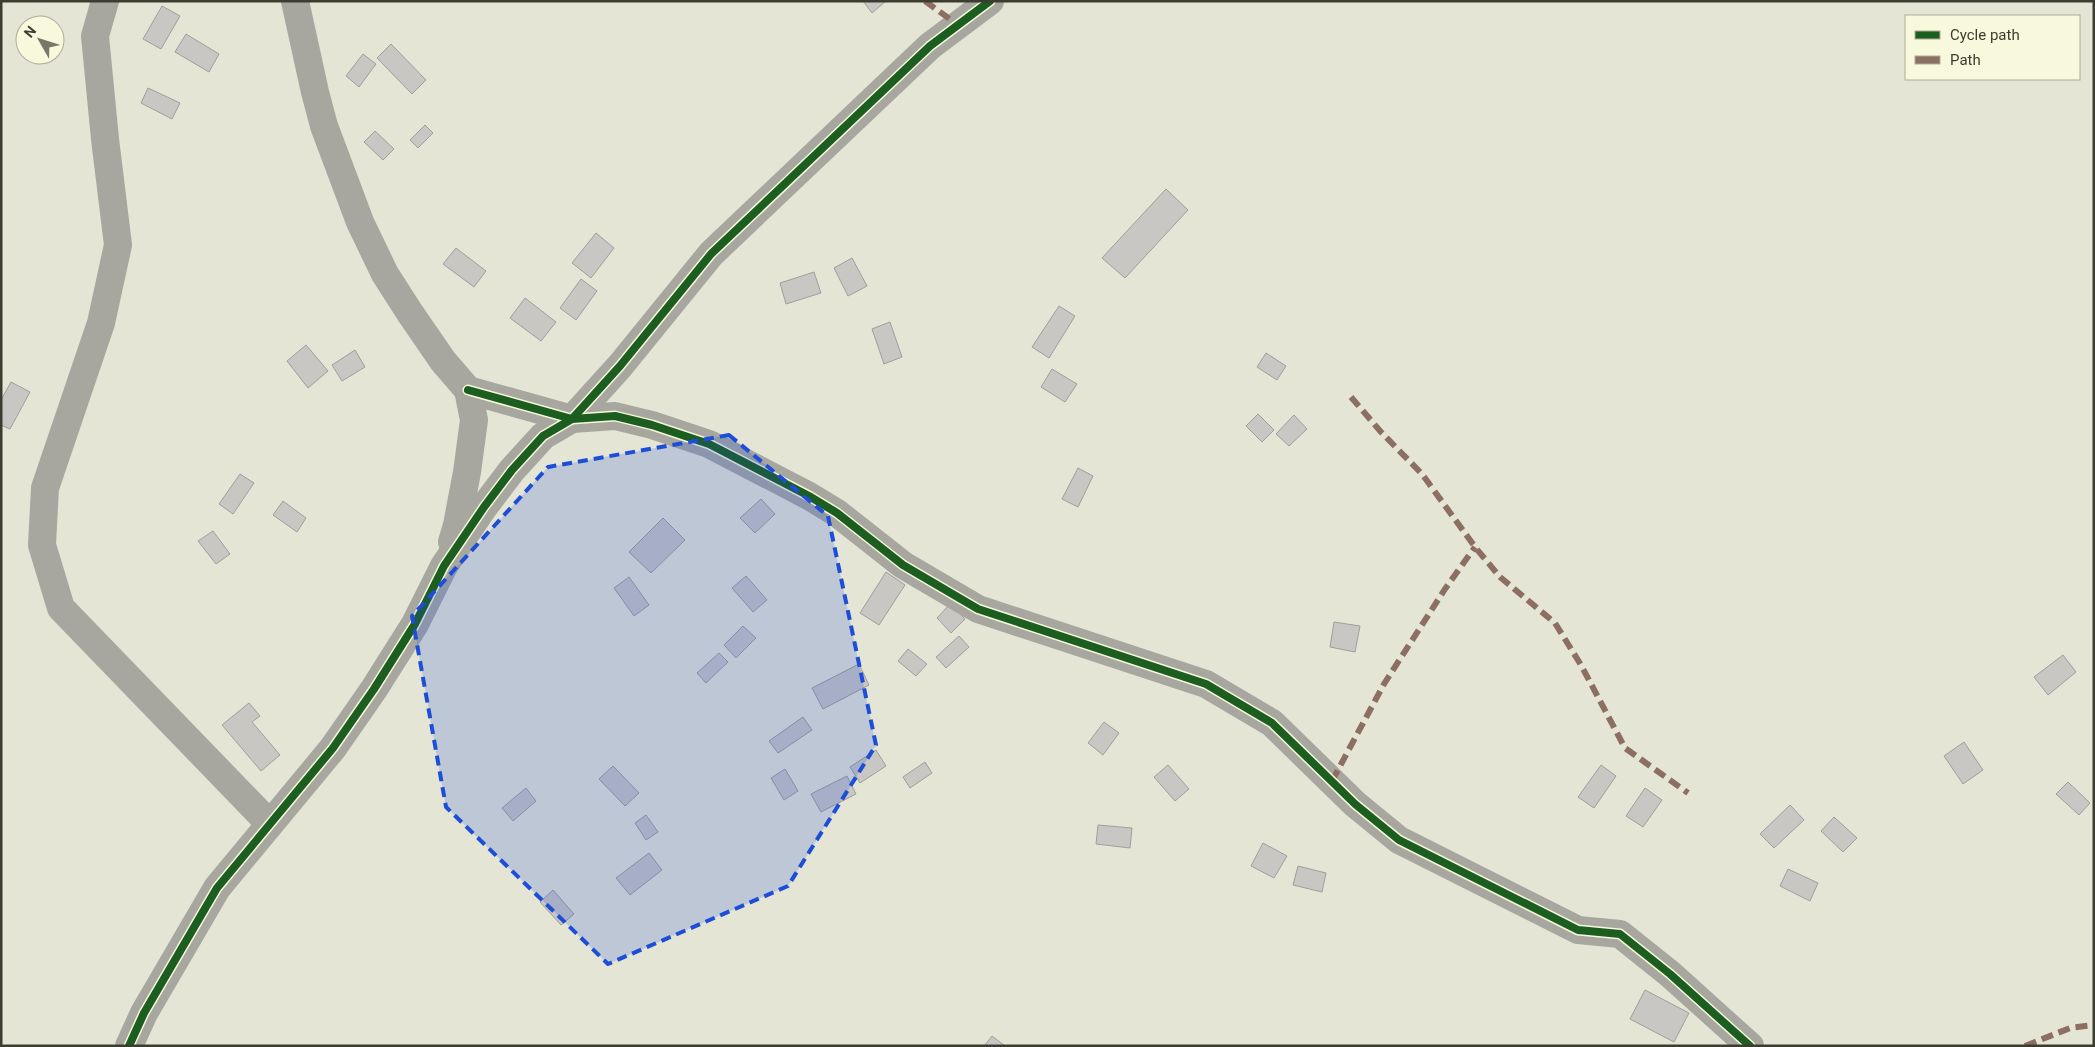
<svg xmlns="http://www.w3.org/2000/svg" width="2095" height="1047" viewBox="0 0 2095 1047" font-family="Roboto,sans-serif">
	<rect width="100%" height="100%" fill="#e5e5d5"/>
	<g fill="#c9c7c4" stroke="#a09e9b">
		<polygon points="863,1 886,1 872,13"/>
		<polygon points="162,6 180,16 161,49 143,39"/>
		<polygon points="186,34 219,54 209,72 175,52"/>
		<polygon points="391,44 426,80 412,94 377,58"/>
		<polygon points="363,54 376,64 359,87 346,76"/>
		<polygon points="148,88 180,103 172,119 141,103"/>
		<polygon points="425,125 433,133 418,148 410,140"/>
		<polygon points="375,131 394,149 383,160 364,142"/>
		<polygon points="1166,189 1188,210 1125,278 1102,258"/>
		<polygon points="596,233 614,248 591,278 572,263"/>
		<polygon points="456,248 486,271 474,287 443,264"/>
		<polygon points="852,258 867,286 848,296 834,268"/>
		<polygon points="814,272 821,293 786,304 780,283"/>
		<polygon points="581,279 597,291 576,320 560,308"/>
		<polygon points="525,298 556,322 541,341 510,318"/>
		<polygon points="1059,306 1075,316 1049,358 1032,347"/>
		<polygon points="890,322 902,357 884,364 872,329"/>
		<polygon points="306,345 328,371 308,388 287,361"/>
		<polygon points="355,350 365,367 342,381 332,365"/>
		<polygon points="1266,353 1286,366 1277,380 1257,367"/>
		<polygon points="1052,369 1077,384 1065,402 1041,387"/>
		<polygon points="11,382 30,392 10,429 1,425 1,400"/>
		<polygon points="1258,414 1274,430 1262,442 1246,426"/>
		<polygon points="1294,415 1307,429 1289,446 1276,434"/>
		<polygon points="1078,468 1093,476 1078,507 1062,499"/>
		<polygon points="240,474 254,483 233,514 219,504"/>
		<polygon points="761,499 775,514 755,533 740,518"/>
		<polygon points="283,501 306,518 297,532 273,515"/>
		<polygon points="663,518 685,540 651,573 629,552"/>
		<polygon points="213,531 230,554 216,564 198,541"/>
		<polygon points="886,572 905,585 879,625 860,613"/>
		<polygon points="746,576 767,600 753,612 732,588"/>
		<polygon points="629,577 649,605 634,616 614,588"/>
		<polygon points="950,604 965,619 951,633 937,618"/>
		<polygon points="1334,622 1360,626 1355,652 1330,647"/>
		<polygon points="743,626 756,638 736,658 724,645"/>
		<polygon points="959,636 969,647 946,668 936,657"/>
		<polygon points="908,649 927,664 916,676 898,661"/>
		<polygon points="719,653 728,662 706,683 697,673"/>
		<polygon points="2063,655 2076,672 2048,695 2034,677"/>
		<polygon points="859,664 869,685 823,709 812,688"/>
		<polygon points="249,703 260,716 252,722 280,755 261,771 222,725"/>
		<polygon points="803,717 812,730 778,753 769,741"/>
		<polygon points="1104,722 1119,733 1103,755 1088,743"/>
		<polygon points="1964,742 1983,770 1963,784 1944,756"/>
		<polygon points="876,750 886,766 860,783 850,767"/>
		<polygon points="925,762 932,773 910,788 903,777"/>
		<polygon points="1168,765 1189,789 1175,801 1154,777"/>
		<polygon points="1601,765 1616,776 1594,808 1578,797"/>
		<polygon points="613,766 639,793 625,806 599,779"/>
		<polygon points="785,769 798,791 784,800 771,778"/>
		<polygon points="847,776 856,794 821,812 811,794"/>
		<polygon points="2068,782 2090,803 2079,815 2056,794"/>
		<polygon points="526,788 536,801 513,821 502,808"/>
		<polygon points="1645,788 1662,800 1643,827 1626,816"/>
		<polygon points="1790,805 1804,820 1774,848 1760,834"/>
		<polygon points="646,815 658,832 646,840 635,823"/>
		<polygon points="1834,817 1857,838 1843,852 1821,831"/>
		<polygon points="1098,825 1132,828 1130,848 1096,844"/>
		<polygon points="1263,843 1287,856 1274,878 1251,866"/>
		<polygon points="649,853 662,870 630,895 616,878"/>
		<polygon points="1298,866 1326,873 1322,892 1293,885"/>
		<polygon points="1788,869 1818,883 1810,901 1780,886"/>
		<polygon points="553,890 574,914 561,925 540,902"/>
		<polygon points="1645,990 1689,1013 1674,1042 1630,1019"/>
		<polygon points="992,1036 1005,1046 984,1046"/>
	</g>
	<g fill="none" stroke-linecap="round" stroke-linejoin="round">
		<g stroke="#a7a7a0" stroke-width="28">
			<polyline points="105,1 95,36 105,139 118,245 101,323 45,488 42,545 61,608 269,823"/>
			<polyline points="295,1 315,92 324,126 360,222 385,274 410,313 443,361 468,390 474,420 467,472 457,525 452,542"/>
			<polyline points="468,390 572,419 615,416 652,425 709,444 809,496 837,513 903,565 978,609 1206,684 1272,723 1355,804 1399,840 1578,930 1620,934 1670,974 1750,1046"/>
			<polyline points="129,1046 144,1013 217,888 333,748 374,689 415,624 444,566 484,507 512,470 543,436 572,419 620,366 711,254 930,46 990,1"/>
		</g>
		<g stroke="#8d6e63" stroke-width="6" stroke-dasharray="12 6" stroke-linecap="butt">
			<polyline points="925,1 958,25"/>
			<polyline points="1351,397 1381,432 1422,474 1475,547 1500,577 1555,623 1581,665 1625,748 1688,793"/>
			<polyline points="1332,781 1384,684 1445,589 1475,547"/>
			<polyline points="2025,1046 2070,1028 2094,1025"/>
		</g>
		<g stroke="#f8f8dc" stroke-width="11">
			<g id="cycleway">
				<polyline points="468,390 572,419 615,416 652,425 709,444 809,496 837,513 903,565 978,609 1206,684 1272,723 1355,804 1399,840 1578,930 1620,934 1670,974 1750,1046"/>
				<polyline points="129,1046 144,1013 217,888 333,748 374,689 415,624 444,566 484,507 512,470 543,436 572,419 620,366 711,254 930,46 990,1"/>
			</g>
		</g>
		<use href="#cycleway" stroke="#1b5e20" stroke-width="8"/>
	</g>
	<path fill="#1d4ed8" fill-opacity="0.2" stroke="#1d4ed8" stroke-width="4" stroke-dasharray="10 6" stroke-linejoin="round" d="M729,435l99,81 48,229 -88,141 -180,78 -162,-157 -34,-191 136,-149z"/>
	<rect width="2095" height="1047" fill="none" stroke="#3c3c31" stroke-width="5"/>
	<rect x="1905" y="15" width="175" height="65" fill="#f8f8dc" stroke="#adad98"/>
	<rect x="1915" y="31" width="25" height="8" fill="#1b5e20" stroke="#adad98"/>
	<text x="1950" y="40" font-size="15" fill="#3c3c31">Cycle path</text>
	<rect x="1915" y="56" width="25" height="8" fill="#8d6e63" stroke="#adad98"/>
	<text x="1950" y="65" font-size="15" fill="#3c3c31">Path</text>
	<g transform="translate(40 40) rotate(309)"><circle r="24" fill="#f8f8dc" stroke="#adad98"/>
	<path d="M0-4L9 19L0 12L-9 19Z" fill="#77776a"/>
	<text y="-8" font-size="14" font-weight="bold" text-anchor="middle" fill="#3c3c31">N</text>
	</g>
</svg>
